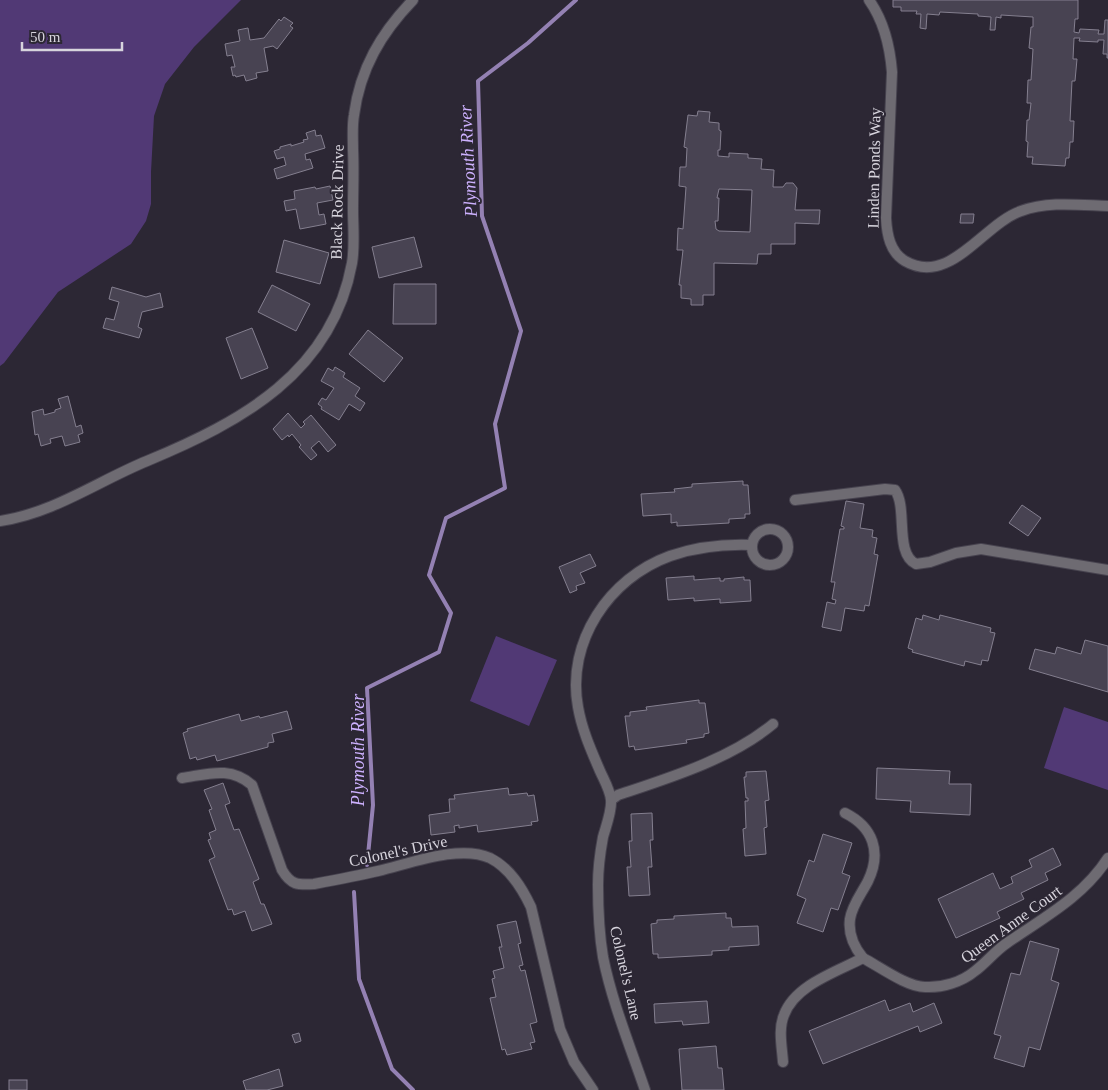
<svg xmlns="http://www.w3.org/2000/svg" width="1108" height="1090" viewBox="0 0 1108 1090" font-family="Georgia,serif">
	<rect width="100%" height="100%" fill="#2c2734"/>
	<g fill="#513975">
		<polygon points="0,0 241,0 194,47 165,84 154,116 151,172 151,204 146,221 131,244 58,292 4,363 0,366"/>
		<polygon points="496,636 557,660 529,726 470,701"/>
		<polygon points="1064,707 1108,722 1108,790 1044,768"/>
	</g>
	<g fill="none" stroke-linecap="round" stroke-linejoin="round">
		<g stroke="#9481b3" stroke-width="4">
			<polyline points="367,865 373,805 367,688 439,652 451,613 429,575 446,518 505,488 495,424 521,331 482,216 478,81 528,43 576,0"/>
			<polyline points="354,892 359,979 392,1069 413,1090"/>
		</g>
	</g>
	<g fill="#484352" stroke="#847f8f" fill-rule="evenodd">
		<polygon points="893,0 1078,0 1078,19 1075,19 1074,32 1079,33 1080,29 1099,30 1098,34 1104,34 1105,20 1108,20 1108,58 1107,58 1107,54 1103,54 1104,40 1098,40 1098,42 1079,41 1080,38 1074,38 1073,59 1077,59 1075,81 1072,81 1070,121 1074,121 1073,142 1070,142 1069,158 1066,158 1065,166 1032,164 1033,157 1027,157 1028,142 1026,141 1027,120 1029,120 1031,103 1027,103 1028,80 1031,80 1033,49 1029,48 1031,27 1033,27 1033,17 1001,15 1001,18 996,17 995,30 990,30 991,17 978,16 978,14 940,12 939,15 927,14 926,29 920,28 921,14 916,14 917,11 901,11 901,7 893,7"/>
		<polygon points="284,17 293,23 290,26 293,28 277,49 273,46 264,48 268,71 256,73 257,78 246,81 244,75 236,77 235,75 233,76 231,67 235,67 232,55 227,56 225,44 240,41 238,30 248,28 250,40 264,38 279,19 281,21"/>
		<path d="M698,111l12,1 -1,10 10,1v7l2,1 -1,19h-2v6l11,1v-4l19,1v4l14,1 -1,10 13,1 -1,17h10l3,-4h7l4,5 -2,22h25l-1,14 -24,-1v21h-24v10h-13l-1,10 -43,-1v32h-11v10h-12v-6l-10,-1v-13h-2l4,-35h-6l1,-22 5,1 3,-42 -7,-1 1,-19h6l1,-19 -3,-1 4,-32 9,1zM719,189l33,1 -2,42 -31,-1 -3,-2 -1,-8h3l1,-23h-2z"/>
		<polygon points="315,130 316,136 321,135 325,148 305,154 306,160 310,159 313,168 277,179 274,169 286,165 284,157 277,159 274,151 280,149 280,147 291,144 291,146 304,142 303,140 308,139 306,133"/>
		<polygon points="330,186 333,200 317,203 319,215 324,214 326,224 300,229 296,209 286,211 284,201 295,199 294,191 315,187 316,189"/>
		<polygon points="961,214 974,214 973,223 960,223"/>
		<polygon points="414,237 422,267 379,278 372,247"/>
		<polygon points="284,240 329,253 320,284 276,272"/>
		<polygon points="394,284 436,284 436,324 393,324"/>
		<polygon points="272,285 310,304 296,331 258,312"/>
		<polygon points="112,287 146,297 160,293 163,307 142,312 138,327 142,329 139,338 103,328 106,318 114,320 119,302 109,299"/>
		<polygon points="252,328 268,368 241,379 226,338"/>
		<polygon points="368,330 403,358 384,382 349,354"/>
		<polygon points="335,367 345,373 343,377 360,388 355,396 365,403 360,411 349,404 339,420 321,409 322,407 318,404 322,398 326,400 334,388 321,381 328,368 333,371"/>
		<polygon points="68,396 76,427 81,425 83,433 78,435 80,442 65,446 62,436 50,439 51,443 41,446 38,434 35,435 32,412 43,409 44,415 55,412 55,410 61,408 58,399"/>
		<polygon points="288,413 301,428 305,424 303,422 311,415 336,445 328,452 319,441 311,448 317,455 311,460 299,447 301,445 292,434 289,437 288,435 282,440 273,429"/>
		<polygon points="743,481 743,485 748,485 750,514 745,514 745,518 729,519 729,523 677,526 677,522 671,523 671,514 643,516 641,494 675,492 674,489 692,487 692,484"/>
		<polygon points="846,501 864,504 860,528 873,530 872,537 877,538 874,554 878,555 869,606 865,605 864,611 845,608 841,631 822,627 827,602 835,604 836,600 832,599 835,582 831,582 840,529 844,529 844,527 841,526"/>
		<polygon points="1022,505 1041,518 1028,536 1009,523"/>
		<polygon points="590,554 596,566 580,573 585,583 576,586 577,590 570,593 559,567"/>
		<polygon points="694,576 694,580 720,578 720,581 724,581 724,579 744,577 744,580 750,580 751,601 720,603 720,599 694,601 694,598 668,600 666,578"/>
		<polygon points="923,615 939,620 940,615 991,628 990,632 995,633 988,661 982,660 981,665 965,661 964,666 912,652 913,650 908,648 916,618 922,620"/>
		<polygon points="1085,640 1108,646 1108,692 1029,669 1035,649 1055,654 1057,647 1081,654"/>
		<polygon points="699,700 699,703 705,703 709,733 704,734 704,737 686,740 687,743 635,750 634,746 629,747 625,716 630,716 630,712 647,710 646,707"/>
		<polygon points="287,711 292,729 272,734 274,742 268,743 268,747 217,761 215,755 197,760 196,757 190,759 183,733 188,731 187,729 239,714 241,721 259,716 260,718"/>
		<polygon points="877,768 950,771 949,784 971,784 970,815 910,812 911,801 876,799"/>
		<polygon points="766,771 769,800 765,801 767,827 764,828 766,854 745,856 743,829 746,828 745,801 748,801 748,798 746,798 744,777 746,777 746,772"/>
		<polygon points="223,783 230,803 225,805 234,830 239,829 259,879 253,882 261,904 264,904 272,924 252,931 245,911 234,915 232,909 228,910 209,860 215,857 208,840 211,839 209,833 216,830 209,810 212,809 204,790"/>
		<polygon points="508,788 509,795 527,793 528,796 534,795 538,821 531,822 532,825 478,832 477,825 459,828 459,825 454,826 455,832 431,835 429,815 450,812 449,799 455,799 454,795"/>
		<polygon points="652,813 653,840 650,840 652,867 648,867 650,895 629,896 627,867 631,867 629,841 632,841 631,814"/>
		<polygon points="823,834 852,843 842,873 850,876 838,910 831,908 823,932 797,923 806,899 797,895 809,860 814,862"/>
		<polygon points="1053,848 1061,865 1045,873 1048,880 1021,893 1024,899 997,912 1000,918 956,938 938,899 993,873 1000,889 1013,883 1011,877 1032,867 1029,860"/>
		<polygon points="726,913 726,918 731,918 732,927 758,926 759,945 729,947 729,950 712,951 712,955 658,958 658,954 653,954 651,924 657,923 657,920 674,919 674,916"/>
		<polygon points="516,921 521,943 518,944 523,965 519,966 521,971 525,970 537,1022 530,1024 535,1042 530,1043 532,1049 507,1055 505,1049 502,1050 490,998 496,997 492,979 495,978 493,971 504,968 499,947 502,947 497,925"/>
		<polygon points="1030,941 1059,949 1051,980 1059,983 1040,1050 1029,1047 1024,1067 994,1058 1001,1036 994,1034 1011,973 1020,975"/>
		<polygon points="885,1000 889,1011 910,1003 913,1012 934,1003 942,1023 920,1032 918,1026 823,1064 809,1031"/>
		<polygon points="707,1001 709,1023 683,1025 682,1021 655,1023 654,1004"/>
		<polygon points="299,1033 301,1041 295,1043 292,1035"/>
		<polygon points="716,1046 718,1068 722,1068 724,1090 682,1090 679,1049"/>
		<polygon points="279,1069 283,1086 267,1090 246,1090 243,1081"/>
		<rect x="9" y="1080" width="18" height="10"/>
	</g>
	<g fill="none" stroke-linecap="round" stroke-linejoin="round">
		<g stroke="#47434f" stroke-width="12">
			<g id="street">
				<path d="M869,0c15,21 21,47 23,72l-6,146c1,17 4,34 19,43 45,26 78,-37 116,-50 27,-10 58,-6 87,-5"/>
				<path d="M795,500l90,-11 10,1c13,18 -1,63 21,74l14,-2 26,-9 25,-4 127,21"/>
				<path d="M0,521c54,-8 98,-40 147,-60 94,-39 185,-88 205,-198 3,-17 1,-36 1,-53 0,-20 1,-40 0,-60 0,-12 -1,-24 1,-35 6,-46 27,-82 59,-115"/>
				<circle cx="770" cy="547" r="18"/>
				<path d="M182,778c27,-4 48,-12 70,7l30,85c9,15 15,15 32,14 21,-4 42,-8 64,-13 31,-7 81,-27 112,-13 20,10 32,30 41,49l29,122 14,33 19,28"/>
				<path d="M611,800l7,-5c51,-17 113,-36 155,-71"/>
				<path d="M863,958c17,9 44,29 62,29 17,1 37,-5 50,-16 11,-8 20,-20 32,-28 36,-25 76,-46 101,-85"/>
				<path d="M783,1062c-1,-15 -5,-33 1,-47 11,-30 52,-43 79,-57 -9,-11 -15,-24 -13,-39 2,-14 12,-26 18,-38 14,-29 5,-54 -23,-68"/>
				<path d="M645,1090c-15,-44 -33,-88 -42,-133 -4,-24 -5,-48 -5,-72 0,-16 2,-32 5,-48 3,-11 9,-26 8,-37 -1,-10 -7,-20 -11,-29 -9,-21 -18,-41 -22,-64 -12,-65 31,-129 92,-151 26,-9 55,-12 82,-11"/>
			</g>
		</g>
		<use href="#street" stroke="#6e6b72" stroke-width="10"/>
	</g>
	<g text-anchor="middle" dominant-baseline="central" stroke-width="4" stroke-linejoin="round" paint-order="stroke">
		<g font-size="16" fill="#d7d4dd" stroke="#2c2734">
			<text transform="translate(874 168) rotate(-89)">Linden Ponds Way</text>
			<text transform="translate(337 202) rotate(-89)">Black Rock Drive</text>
			<text transform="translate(398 851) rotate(-12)">Colonel's Drive</text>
			<text transform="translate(1011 924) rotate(-36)">Queen Anne Court</text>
			<text transform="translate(626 973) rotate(77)">Colonel's Lane</text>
		</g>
		<g font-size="18" font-style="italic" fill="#cdb1fe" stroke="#2c2734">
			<text transform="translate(468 161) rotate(-93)">Plymouth River</text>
			<text transform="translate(358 750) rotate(-90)">Plymouth River</text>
		</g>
	</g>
	<path d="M22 42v8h100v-8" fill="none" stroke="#d7d4dd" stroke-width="2.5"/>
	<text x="30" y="42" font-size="15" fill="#d7d4dd" stroke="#2c2734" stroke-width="4" paint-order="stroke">50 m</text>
</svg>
